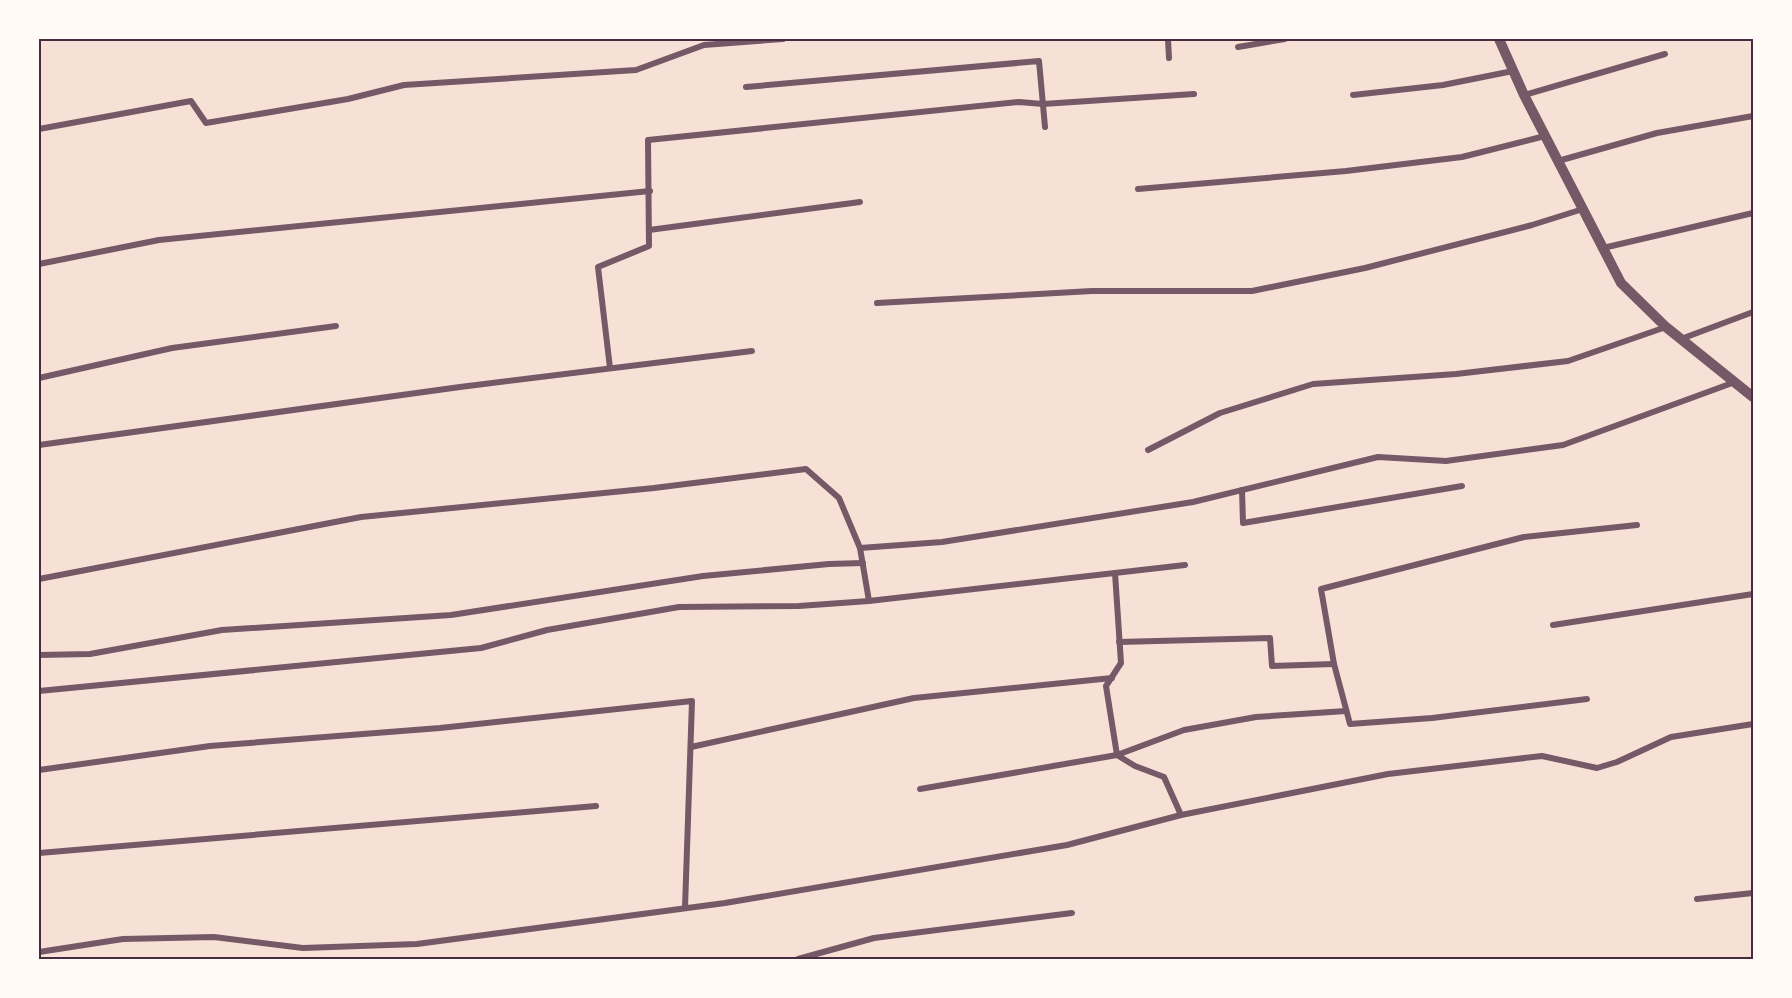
<svg xmlns="http://www.w3.org/2000/svg" width="1792" height="998" viewBox="0 0 1792 998" font-family="'PT Sans',sans-serif">
	<rect width="100%" height="100%" fill="#f7e1d7"/>
	<g fill="none" stroke-linecap="round" stroke-linejoin="round">
		<g stroke="#755966" stroke-width="6">
			<polyline points="1168,39 1169,58"/>
			<polyline points="1238,47 1285,39"/>
			<polyline points="746,87 1039,61 1045,127"/>
			<polyline points="1353,95 1443,85 1513,71"/>
			<polyline points="1524,95 1665,54"/>
			<polyline points="39,129 191,101 206,123 348,99 404,85 636,70 704,45 783,39"/>
			<polyline points="1558,161 1657,133 1753,116"/>
			<polyline points="1138,189 1346,171 1462,157 1545,136"/>
			<polyline points="649,230 860,202"/>
			<polyline points="1603,248 1753,213"/>
			<polyline points="39,264 159,240 650,191"/>
			<polyline points="877,303 1092,291 1252,291 1365,268 1532,225 1583,209"/>
			<polyline points="1681,339 1753,312"/>
			<polyline points="610,368 598,267 649,246 648,140 1019,102 1043,104 1194,94"/>
			<polyline points="39,378 172,348 336,326"/>
			<polyline points="39,445 460,387 752,351"/>
			<polyline points="1148,450 1220,413 1313,384 1456,374 1568,361 1666,327"/>
			<polyline points="1242,490 1243,523 1462,486"/>
			<polyline points="860,548 942,542 1193,502 1378,457 1446,461 1563,445 1735,382"/>
			<polyline points="1115,573 1121,663 1106,686 1117,755 1135,766 1164,777 1181,815"/>
			<polyline points="39,579 361,517 654,488 806,469 839,498 860,548 869,601"/>
			<polyline points="1553,625 1753,594"/>
			<polyline points="1119,642 1270,638 1272,666 1334,664"/>
			<polyline points="39,655 90,654 222,630 451,615 703,576 829,564 863,563"/>
			<polyline points="39,691 481,648 547,630 679,607 799,606 869,601 1185,565"/>
			<polyline points="1587,699 1432,718 1350,724 1334,664 1321,589 1524,537 1637,525"/>
			<polyline points="691,747 914,698 1112,678"/>
			<polyline points="39,770 210,746 440,728 692,701 685,908"/>
			<polyline points="920,789 1117,755 1184,730 1256,717 1346,711"/>
			<polyline points="39,853 596,806"/>
			<polyline points="1697,899 1753,893"/>
			<polyline points="39,952 123,939 214,937 303,948 417,944 725,903 1067,845 1181,815 1388,774 1542,756 1597,768 1617,762 1671,737 1753,724"/>
			<polyline points="798,959 874,938 1072,913"/>
		</g>
		<polyline stroke="#755966" stroke-width="10" points="1499,39 1524,95 1621,283 1666,327 1753,397"/>
	</g>
	<rect width="1792" height="998" fill="none" stroke="#fffaf5" stroke-width="81"/>
	<rect x="40" y="40" width="1712" height="918" fill="none" stroke="#4a2c40" stroke-width="2"/>
</svg>
